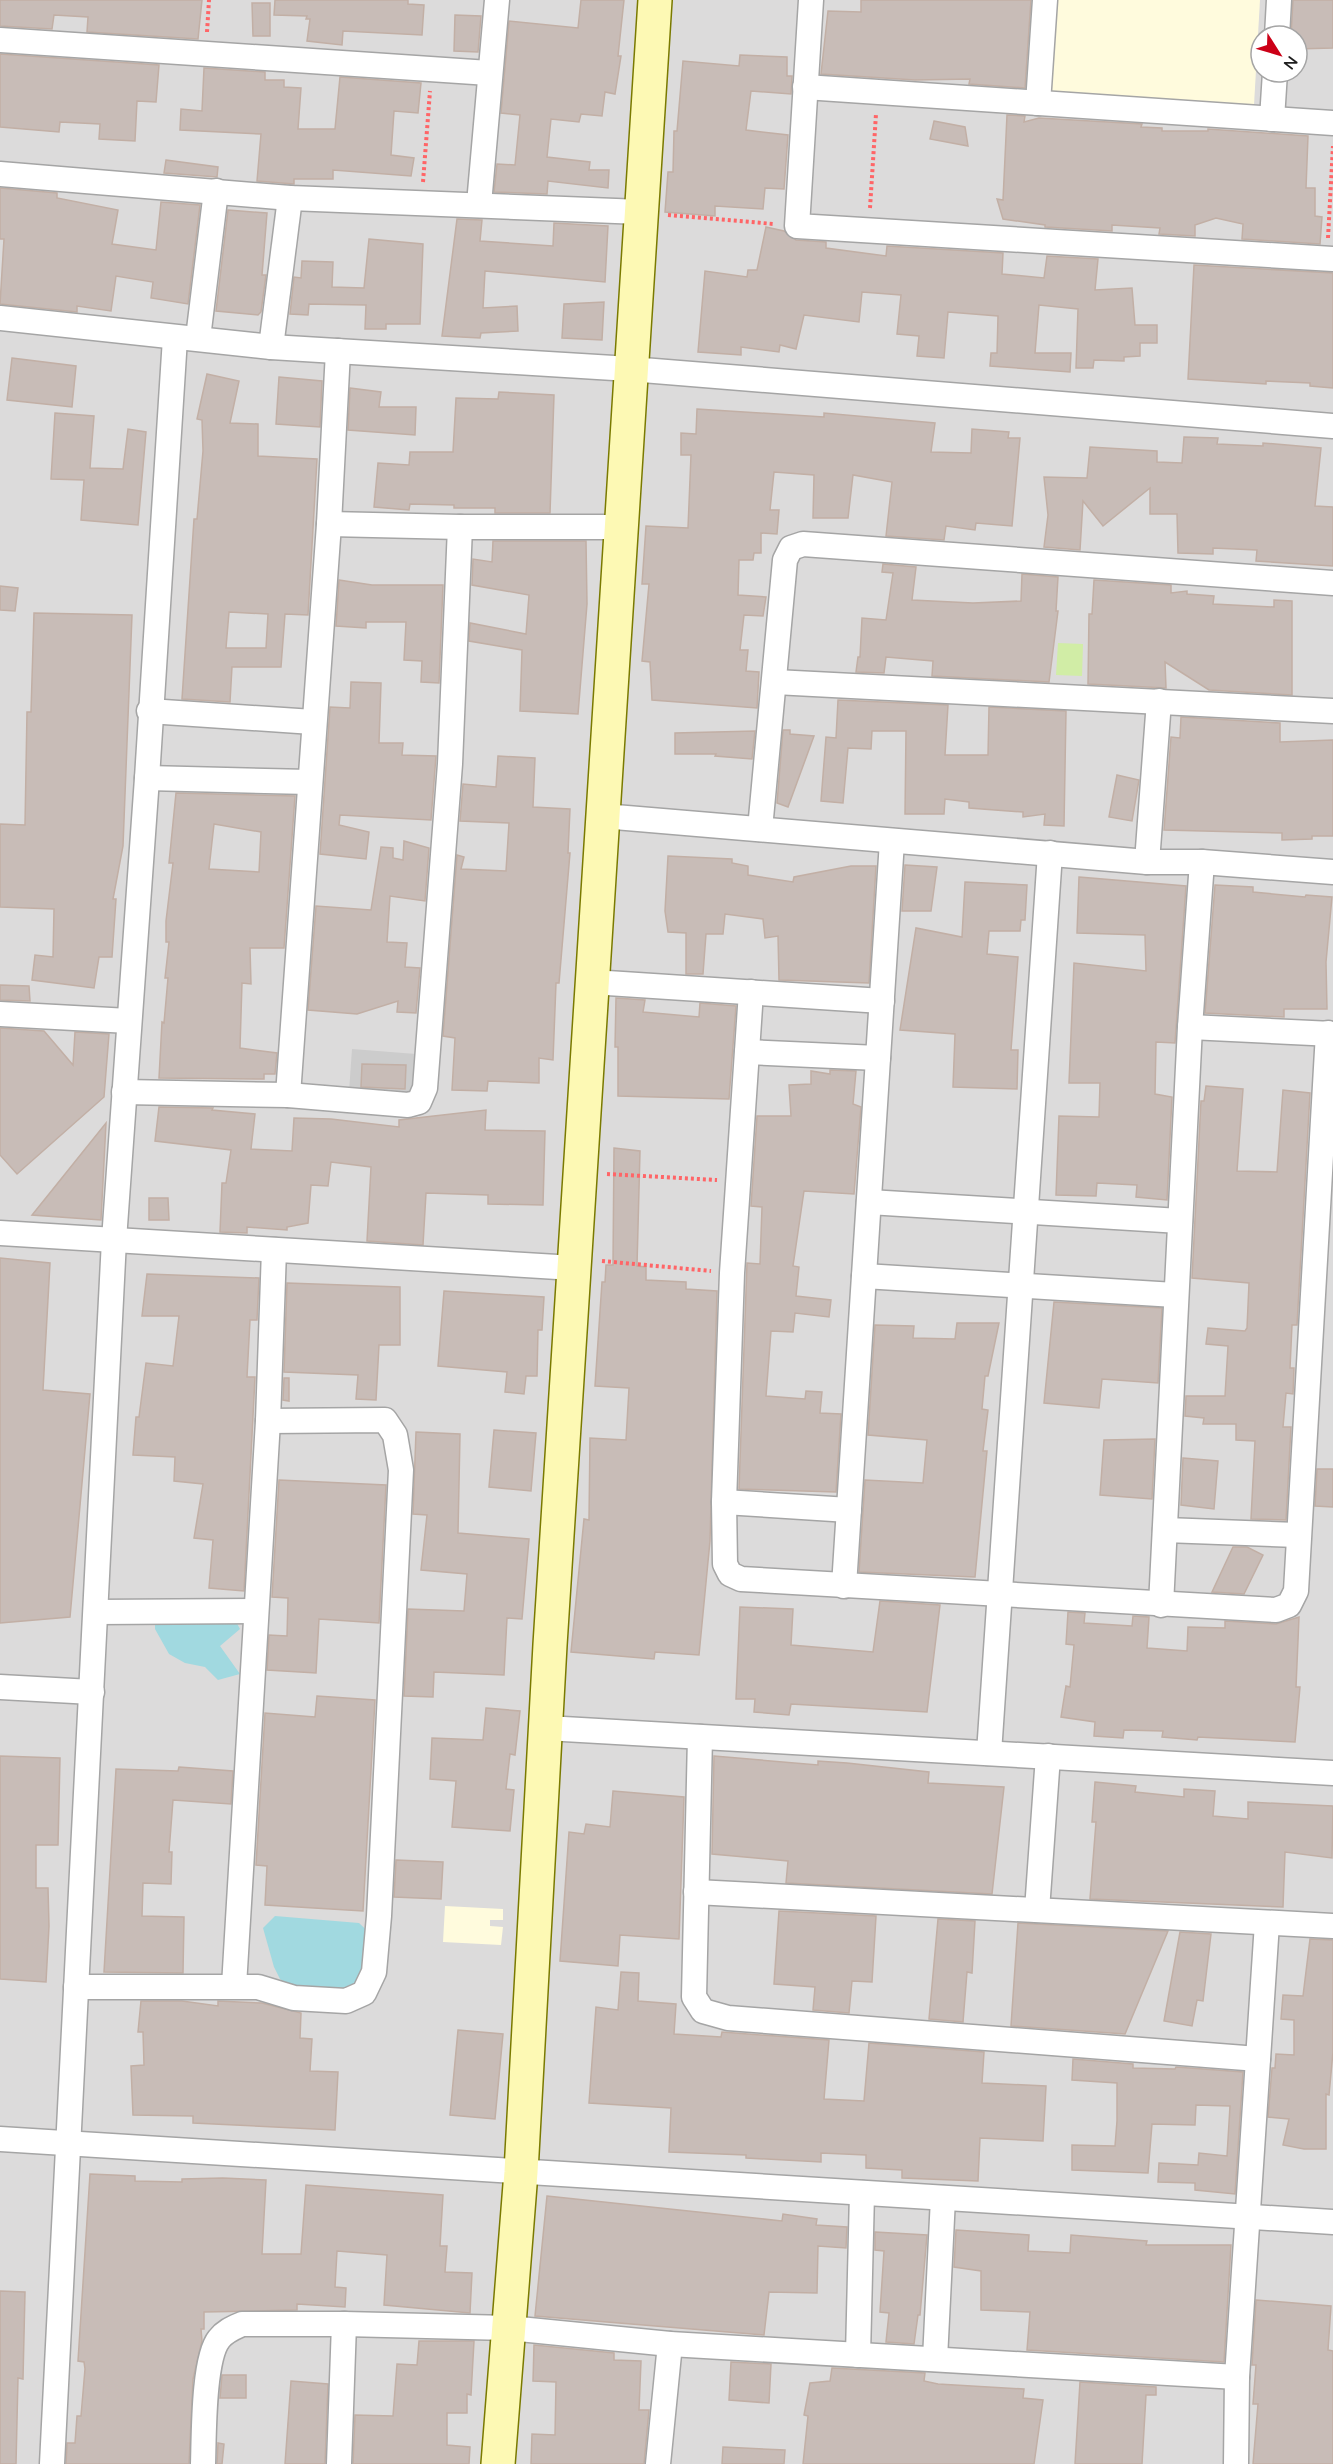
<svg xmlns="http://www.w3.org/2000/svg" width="1333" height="2464" viewBox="0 0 1333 2464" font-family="Quicksand,sans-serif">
	<rect width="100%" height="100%" fill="#f0eae4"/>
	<path fill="#dcdbdb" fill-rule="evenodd" d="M0,0h1333v2464h-1333zM1261,36h36v36h-36z"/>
	<g fill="#fffbdd">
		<polygon points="1049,0 1260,0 1254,105 1044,94"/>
		<polygon points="445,1906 503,1909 503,1920 490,1920 490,1926 503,1927 501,1945 443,1942"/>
	</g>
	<polygon fill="#ccc" points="352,1049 416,1054 413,1096 349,1092"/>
	<polygon fill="#d1eda6" points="1058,643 1083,644 1082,676 1056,675"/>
	<g fill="#a1d9e0">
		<polygon points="234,1618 240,1629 220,1646 240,1674 218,1680 205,1667 185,1663 169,1654 155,1629 155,1622"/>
		<polygon points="275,1916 359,1923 377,1940 358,1986 321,1997 293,1988 280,1979 274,1967 263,1928"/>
	</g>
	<g fill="#c8bcb7" stroke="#c2afa5" stroke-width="1.5" fill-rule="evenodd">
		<polygon points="0,0 202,0 198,39 87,32 88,17 54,15 52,29 0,26"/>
		<polygon points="275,0 408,0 408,4 424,5 422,35 343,31 342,45 307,41 310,19 306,19 307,16 274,15"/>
		<polygon points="581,0 624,0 618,56 621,56 615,94 605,92 602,116 581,114 579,122 551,119 547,157 590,162 589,170 609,170 608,188 548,181 547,194 494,192 497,164 515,165 520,115 501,113 509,21 578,28"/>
		<polygon points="861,0 1031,0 1025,88 969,84 970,79 915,80 821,74 828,11 861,12"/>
		<polygon points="1293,0 1333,0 1333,48 1297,49 1297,36 1291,36"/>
		<polygon points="252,3 270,3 270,36 253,36"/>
		<polygon points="455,15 481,16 478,52 454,51"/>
		<polygon points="0,54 159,65 156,102 137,101 135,141 99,139 100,124 60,122 59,132 0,127"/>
		<polygon points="740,55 787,57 787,76 792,76 791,94 751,91 746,130 788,135 784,189 765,188 763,209 715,206 715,216 665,212 668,172 673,172 674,131 677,131 683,61 739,66"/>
		<polygon points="204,68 265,72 265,80 284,80 284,87 301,88 298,129 335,129 340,77 421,83 418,113 394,111 391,155 414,158 411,176 333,170 333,179 294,179 294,184 257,181 261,134 180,130 181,109 202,111"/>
		<polygon points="1007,115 1025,116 1024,122 1039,118 1142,124 1141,127 1162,128 1162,131 1208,131 1208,129 1308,136 1306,188 1315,188 1315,216 1322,217 1320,244 1242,239 1243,224 1216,218 1195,225 1195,236 1159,234 1160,228 1112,225 1112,231 1045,227 1045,225 1003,219 997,199 1003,200"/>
		<polygon points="934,121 965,127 968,146 930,139"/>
		<polygon points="166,160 218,167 217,177 164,173"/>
		<polygon points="0,188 57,193 57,198 118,210 112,244 156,250 161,202 200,205 188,304 151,298 153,282 116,276 111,311 77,306 77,312 0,304 4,239 0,239"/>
		<polygon points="228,210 267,213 262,275 266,275 261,312 258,315 216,311"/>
		<polygon points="457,219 482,220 480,241 553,246 554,223 608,226 605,282 485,271 483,308 517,306 518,331 481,333 480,338 442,336"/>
		<polygon points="766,227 784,231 796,240 826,242 826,248 886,256 887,246 1003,253 1002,274 1044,278 1047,256 1098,259 1095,290 1132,288 1135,325 1157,325 1157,343 1140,343 1140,356 1124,357 1124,361 1094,360 1093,368 1076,368 1078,309 1039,305 1035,353 1071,353 1070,372 990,366 991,353 997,353 998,316 948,312 944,358 917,356 919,336 897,334 901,295 862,292 859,322 804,315 796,349 780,345 779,352 741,347 741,355 698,352 705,271 747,277 748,270 757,270"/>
		<polygon points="369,239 423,244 420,324 386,324 386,329 365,329 366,305 309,304 308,315 290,314 294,277 301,278 302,261 333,262 332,287 364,288"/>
		<polygon points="1194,265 1333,273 1333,388 1310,386 1310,383 1266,381 1266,384 1188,379"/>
		<polygon points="604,302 602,340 562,338 564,304"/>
		<polygon points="12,358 76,366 72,407 7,400"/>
		<path d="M207,374l32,7 -9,42 28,1v32l59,3 -9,156 -23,-1 -4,53h-49l-2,35 -48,-3 12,-180h3l6,-68 -1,-31 -5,-1zM229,612l39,2 -2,34h-40z"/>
		<polygon points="279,377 322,381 320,427 276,424"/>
		<polygon points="350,388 381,392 379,407 416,407 415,435 348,430"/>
		<polygon points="499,392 554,395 550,513 495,513 495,508 454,508 454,505 410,504 409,510 374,507 378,463 409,465 410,452 453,452 456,398 498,399"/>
		<polygon points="697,409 824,417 824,413 935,423 931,452 971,453 972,429 1009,432 1008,438 1020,438 1012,526 976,523 975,530 946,526 944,540 886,536 892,482 853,475 848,518 813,518 814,475 774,472 770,510 779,510 777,534 761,533 761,553 754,553 753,560 739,560 738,595 766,597 763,616 744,615 740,650 748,650 746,671 759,672 757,708 652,700 650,662 642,661 649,584 642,584 646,526 688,528 691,455 681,455 681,433 696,434"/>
		<polygon points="55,413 94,416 90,468 123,469 128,429 146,432 138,525 81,520 84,480 51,479"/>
		<polygon points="1184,437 1218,438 1217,444 1263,446 1263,443 1321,448 1315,506 1333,507 1333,566 1256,561 1257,550 1213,548 1213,554 1178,553 1177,514 1150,514 1150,488 1103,526 1083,501 1080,550 1044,547 1048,515 1044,477 1087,478 1090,447 1157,451 1157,462 1182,463"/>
		<polygon points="493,541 586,541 587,604 578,714 520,711 522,650 469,641 470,623 526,634 529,595 472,585 473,559 492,562"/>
		<polygon points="883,564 916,567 912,600 973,603 1021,601 1022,574 1058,577 1056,611 1058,611 1049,682 932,676 933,661 886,657 884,673 856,672 858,657 860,657 862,618 886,620 893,573 882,572"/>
		<polygon points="339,580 372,585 443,585 439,683 421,682 422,661 404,660 406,622 366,622 366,628 336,626"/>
		<polygon points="1094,580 1171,585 1171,593 1187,591 1187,594 1214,596 1213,604 1274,607 1274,600 1292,601 1292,695 1209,690 1165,662 1166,688 1088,684 1089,614 1092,614"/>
		<polygon points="0,586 18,588 15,611 0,610"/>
		<polygon points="34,613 132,615 123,846 113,899 116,899 112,957 99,957 94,988 32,980 35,955 53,957 54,909 0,907 0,824 25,825 27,712 31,712"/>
		<polygon points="351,682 381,683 379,743 403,743 402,755 436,756 431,820 340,815 339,825 369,832 366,859 320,854 330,707 350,708"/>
		<polygon points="838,700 948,705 945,755 988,755 989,707 1066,711 1064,826 1044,825 1045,814 1023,817 1023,812 969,808 969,802 945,799 944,814 905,814 906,731 872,731 871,749 848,748 843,803 821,801 826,737 836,738"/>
		<polygon points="1181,717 1280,723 1280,742 1333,740 1333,836 1312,836 1312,839 1282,840 1282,833 1164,830 1171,737 1180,738"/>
		<polygon points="783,730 790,730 790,734 814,736 788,807 777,803"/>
		<polygon points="755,731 752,759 715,756 716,754 675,754 675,733"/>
		<polygon points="498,756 535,758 533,807 570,809 568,853 570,853 559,983 556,983 553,1060 539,1058 539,1083 488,1081 487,1091 452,1090 455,1038 443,1036 457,855 464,857 461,869 506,871 509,823 460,821 463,784 496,787"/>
		<polygon points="1117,775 1139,780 1132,821 1109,817"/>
		<path d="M176,793l119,3 -11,152h-34l1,36 -9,-1 -2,65 37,5 -2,21h-11v5l-105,-1 3,-56 2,1 4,-45h-3l4,-36h-3v-21l7,-58h-4zM214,824l47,8 -2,40 -50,-3z"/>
		<polygon points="404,841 429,848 425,901 390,896 387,942 407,943 405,967 420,968 416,1013 397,1012 398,1001 357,1014 308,1010 316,906 371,910 381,847 393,848 393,858 403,860"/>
		<polygon points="668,856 732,859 732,863 748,866 748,875 793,882 794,877 851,866 876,866 869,983 779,980 778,936 765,938 763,919 725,914 723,934 706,934 703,974 686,974 686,933 668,932 665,911"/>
		<polygon points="905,865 937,867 931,911 902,911"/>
		<polygon points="1079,877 1186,886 1175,1043 1156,1042 1155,1094 1172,1097 1167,1200 1136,1197 1137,1185 1097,1183 1096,1196 1056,1195 1059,1116 1099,1117 1100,1083 1069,1083 1074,963 1146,971 1145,935 1077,933"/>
		<polygon points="965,882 1027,885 1025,920 1021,920 1020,931 989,931 987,954 1018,957 1011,1050 1018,1050 1017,1089 953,1087 955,1034 900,1030 916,928 962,937"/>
		<polygon points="1215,885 1253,887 1253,892 1305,897 1306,895 1332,897 1326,962 1327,1009 1284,1009 1284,1017 1205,1013"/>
		<polygon points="0,985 29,986 30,1001 0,1000"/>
		<polygon points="616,998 645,1000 643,1012 699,1017 700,1003 736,1006 729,1099 618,1096 618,1047 615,1047"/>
		<polygon points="0,1028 44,1031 73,1065 75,1032 109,1034 104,1097 17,1174 0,1155"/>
		<polygon points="362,1064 406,1065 405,1089 361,1087"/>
		<polygon points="830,1070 856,1071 853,1104 861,1107 854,1194 804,1191 793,1266 799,1267 796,1296 831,1300 829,1317 795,1313 793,1332 771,1331 766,1396 805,1399 806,1391 822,1392 820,1413 841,1414 836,1492 739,1489 747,1263 760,1264 762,1207 751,1206 757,1116 791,1116 789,1085 811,1084 811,1071 830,1074"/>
		<polygon points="1206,1086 1243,1089 1237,1171 1277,1172 1283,1090 1310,1093 1297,1325 1292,1325 1290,1368 1294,1368 1293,1394 1286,1393 1283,1427 1291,1427 1286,1520 1251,1519 1255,1441 1236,1440 1236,1424 1203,1424 1204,1418 1185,1416 1186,1396 1225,1396 1228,1346 1206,1344 1208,1328 1245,1331 1247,1328 1249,1283 1192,1278 1201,1101 1204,1101"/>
		<polygon points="159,1107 213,1108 212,1110 255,1114 251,1149 292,1151 294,1118 331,1119 399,1127 399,1120 486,1110 485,1130 545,1131 543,1205 488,1204 488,1195 426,1193 423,1245 367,1241 371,1167 331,1162 328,1186 311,1185 308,1223 287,1227 287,1230 247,1227 247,1233 220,1232 222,1183 226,1183 231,1150 155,1141"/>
		<polygon points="106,1123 101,1220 32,1215 49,1194"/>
		<polygon points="614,1148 640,1151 637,1266 646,1267 646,1280 686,1282 686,1289 717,1291 710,1541 699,1655 655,1652 654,1659 571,1652 584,1519 589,1520 590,1438 626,1440 629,1388 595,1386 602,1282 605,1282 606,1265 613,1265"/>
		<polygon points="149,1198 168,1198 169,1220 149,1220"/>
		<polygon points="0,1258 50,1263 43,1390 90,1394 70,1617 0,1623"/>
		<polygon points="147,1274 259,1278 257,1320 250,1320 247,1377 255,1377 244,1591 209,1588 213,1540 194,1538 203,1484 174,1481 175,1457 133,1455 136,1417 139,1417 146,1363 173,1366 179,1316 142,1316"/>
		<polygon points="287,1283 400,1287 400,1345 379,1345 376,1400 356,1399 358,1375 284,1372"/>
		<polygon points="444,1291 544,1297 542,1330 538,1330 537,1376 526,1376 524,1394 505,1392 507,1372 438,1366"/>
		<polygon points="1054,1302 1162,1308 1158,1383 1102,1379 1099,1408 1044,1403"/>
		<polygon points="957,1323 999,1323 988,1376 985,1376 982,1409 988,1410 983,1451 987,1451 975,1577 859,1572 865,1480 923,1483 927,1440 868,1435 875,1325 914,1326 913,1338 955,1339"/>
		<polygon points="284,1378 289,1378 289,1401 283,1400"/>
		<polygon points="494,1430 536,1433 531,1491 489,1487"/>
		<polygon points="416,1432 460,1434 458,1533 529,1539 522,1619 507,1618 504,1675 434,1672 433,1697 404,1696 408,1609 464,1611 467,1574 421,1570 427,1515 413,1514"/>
		<polygon points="1155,1439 1152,1499 1100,1495 1104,1440"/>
		<polygon points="1183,1458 1218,1461 1214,1509 1181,1505"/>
		<polygon points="1317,1469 1333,1469 1333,1507 1315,1506"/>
		<polygon points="279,1480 386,1485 379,1623 319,1619 316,1673 267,1670 269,1635 287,1636 288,1598 272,1597"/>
		<polygon points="1233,1547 1247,1547 1263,1555 1244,1594 1212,1592"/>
		<polygon points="880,1601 940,1605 927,1712 791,1704 789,1715 754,1712 755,1699 736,1699 740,1607 793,1609 791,1645 873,1652"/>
		<polygon points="1068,1612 1085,1613 1084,1623 1132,1626 1133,1616 1149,1617 1147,1648 1187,1651 1188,1627 1225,1628 1225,1621 1276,1624 1299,1617 1296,1687 1300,1687 1295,1742 1198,1737 1197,1740 1162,1737 1163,1731 1124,1730 1123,1738 1094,1736 1095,1722 1061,1717 1066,1686 1070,1687 1074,1645 1066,1644"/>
		<polygon points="317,1696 375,1700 363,1911 265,1905 267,1866 256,1865 265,1713 315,1717"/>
		<polygon points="486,1708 520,1711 515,1755 510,1754 506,1789 514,1790 510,1831 452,1827 456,1781 430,1779 432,1738 483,1740"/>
		<polygon points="0,1756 60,1758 58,1845 36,1845 36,1888 48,1888 49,1926 46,1982 0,1979"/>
		<polygon points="714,1756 818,1765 818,1761 847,1763 929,1772 928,1783 1004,1787 992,1894 786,1883 788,1861 712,1854"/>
		<polygon points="179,1767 233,1771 231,1804 173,1800 169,1852 172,1852 171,1884 143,1883 142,1916 184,1917 183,1973 104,1972 116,1769 178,1771"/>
		<polygon points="1095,1782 1136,1786 1135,1792 1184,1797 1184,1789 1215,1791 1213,1816 1248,1819 1248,1802 1333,1806 1332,1858 1285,1852 1283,1907 1090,1899 1096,1822 1092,1822"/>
		<polygon points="613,1791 684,1797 679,1939 620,1935 618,1966 560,1961 569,1832 584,1834 586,1824 610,1827"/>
		<polygon points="396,1860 443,1862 441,1899 394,1897"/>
		<polygon points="779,1911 876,1916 872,1982 852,1981 849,2013 813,2010 815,1987 774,1984"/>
		<polygon points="938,1919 975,1921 972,1973 967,1972 963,2022 929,2019"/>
		<polygon points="1018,1923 1168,1931 1125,2034 1011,2026"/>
		<polygon points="1180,1932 1211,1934 1203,2001 1197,2000 1192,2026 1164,2021"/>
		<polygon points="1310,1939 1333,1940 1333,2052 1329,2095 1326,2094 1326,2149 1304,2149 1283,2145 1289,2119 1268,2117 1272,2068 1275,2068 1276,2054 1294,2055 1294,2020 1281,2019 1283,1995 1303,1996"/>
		<polygon points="621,1972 639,1973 638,2001 676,2004 674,2034 721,2037 722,2032 829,2040 824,2099 864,2101 869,2043 984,2052 982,2083 1046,2086 1043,2141 980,2138 978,2181 902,2178 902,2170 866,2168 866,2155 821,2153 821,2162 746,2158 746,2155 669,2152 671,2108 589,2103 596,2007 618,2010"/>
		<polygon points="141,2001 182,2001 218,2006 218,2001 262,2003 301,2013 300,2038 312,2039 310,2071 338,2072 335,2130 193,2123 193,2116 133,2115 131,2066 144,2065 143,2032 138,2032"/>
		<polygon points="458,2030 503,2034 495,2119 450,2115"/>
		<polygon points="1073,2059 1133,2064 1133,2068 1175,2069 1176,2067 1243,2072 1235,2194 1195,2190 1195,2183 1158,2182 1159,2163 1198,2165 1199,2153 1227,2156 1230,2106 1196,2105 1195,2125 1152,2124 1148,2173 1072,2170 1072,2145 1115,2146 1117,2121 1117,2083 1072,2080"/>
		<polygon points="90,2174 135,2176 135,2181 182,2182 182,2179 223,2178 266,2180 262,2254 301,2254 306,2185 443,2195 440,2246 447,2246 445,2272 472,2273 470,2313 384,2305 387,2255 337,2251 335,2287 346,2288 345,2307 297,2304 297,2310 204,2312 204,2329 201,2329 202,2341 193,2379 189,2464 66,2464 67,2443 75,2443 77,2416 81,2416 85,2369 84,2362 78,2361"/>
		<polygon points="547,2196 782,2221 783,2214 817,2219 816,2225 847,2227 846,2248 818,2246 817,2293 769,2292 764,2335 535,2316"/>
		<polygon points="956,2230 1029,2235 1028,2251 1070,2253 1071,2235 1147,2241 1146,2245 1231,2245 1224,2362 1027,2350 1030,2312 981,2310 981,2271 954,2267"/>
		<polygon points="875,2232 927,2235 920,2315 918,2315 914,2344 886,2342 889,2313 880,2312 884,2251 875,2250"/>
		<polygon points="0,2291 25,2292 23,2379 18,2378 16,2464 0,2464"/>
		<polygon points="1256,2300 1331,2306 1328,2350 1333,2351 1333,2464 1253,2464 1258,2404 1253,2404 1256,2365 1252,2365"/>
		<polygon points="419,2341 474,2341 471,2395 467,2394 467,2413 447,2413 447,2445 470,2447 469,2464 353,2464 355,2415 393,2416 397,2364 417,2365"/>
		<polygon points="534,2345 614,2353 614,2360 641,2361 639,2410 649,2410 644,2464 531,2464 532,2434 555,2435 556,2382 533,2381"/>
		<polygon points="731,2362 771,2364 769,2403 729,2400"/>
		<polygon points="832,2368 925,2373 924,2381 938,2384 1024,2389 1023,2398 1043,2400 1034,2464 803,2464 808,2416 804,2415 810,2383 830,2381"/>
		<polygon points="222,2375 246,2375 246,2398 220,2398"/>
		<polygon points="291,2381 328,2384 325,2464 285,2464"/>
		<polygon points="1080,2382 1156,2387 1156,2395 1146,2395 1142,2464 1075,2464"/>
		<polygon points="218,2443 224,2444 222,2464 217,2464"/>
		<polygon points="723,2447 785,2450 784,2464 722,2464"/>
	</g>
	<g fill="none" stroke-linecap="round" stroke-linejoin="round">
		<g stroke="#a5a5a5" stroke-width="27">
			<g id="street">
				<polyline points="811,0 797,226 1333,259"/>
				<polyline points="1277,36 1279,0"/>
				<polyline points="0,40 489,73"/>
				<polyline points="805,87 1333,123"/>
				<polyline points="1038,103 1045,0"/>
				<polyline points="1272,119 1275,72"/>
				<polyline points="0,174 290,198 641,212"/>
				<polyline points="479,204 497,0"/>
				<polyline points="0,318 271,347 630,369 1333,426"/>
				<polyline points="198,338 216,191"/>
				<polyline points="271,347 290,198"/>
				<polyline points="460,527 620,527"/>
				<polyline points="775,682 1333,711"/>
				<polyline points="149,711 313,722"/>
				<polyline points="147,778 309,782"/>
				<polyline points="603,816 1147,862 1202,862 1333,872"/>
				<polyline points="760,829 785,560 791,548 803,544 1333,583"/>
				<polyline points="1147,862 1159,701"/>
				<polyline points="592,982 882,1001"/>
				<polyline points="751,992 732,1273 724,1502 725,1564 730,1574 741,1579 1276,1610 1289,1605 1296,1591 1328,1033"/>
				<polyline points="0,1014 129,1021"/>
				<polyline points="1190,1027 1333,1034"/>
				<polyline points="747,1052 878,1058"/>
				<polyline points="124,1092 288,1095 408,1105 419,1102 425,1088 450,764 460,527 329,524"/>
				<polyline points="288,1095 329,524 338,351"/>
				<polyline points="869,1202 1180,1221"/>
				<polyline points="0,1233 574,1268"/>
				<polyline points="864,1276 1175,1295"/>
				<polyline points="724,1502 849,1510"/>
				<polyline points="1165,1530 1297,1535"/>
				<polyline points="844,1586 892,841"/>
				<polyline points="1161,1605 1190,1027 1202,862"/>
				<polyline points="96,1612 256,1611"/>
				<polyline points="0,1687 92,1692"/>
				<polyline points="546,1728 1333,1773"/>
				<polyline points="700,1737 694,1997 703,2011 728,2018 1258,2059"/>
				<polyline points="989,1753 1050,853"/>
				<polyline points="696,1892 1333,1926"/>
				<polyline points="1037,1910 1048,1756"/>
				<polyline points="234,1986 268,1421 274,1250"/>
				<polyline points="76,1987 258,1987 294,1998 346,2001 364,1993 374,1972 379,1916 401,1470 395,1435 385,1420 268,1421"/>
				<polyline points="0,2139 1333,2222"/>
				<polyline points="858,2355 862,2193"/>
				<polyline points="935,2359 943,2198"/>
				<polyline points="52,2464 114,1240 147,778 175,338"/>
				<path d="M203,2464c1,-28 0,-105 16,-125 6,-8 14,-11 23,-15h102l165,4 161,16 567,33"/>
				<polyline points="339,2464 344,2324"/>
				<polyline points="658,2464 670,2344"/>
				<polyline points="1236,2464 1237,2377 1267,1923"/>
			</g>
		</g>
		<g stroke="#7a7a00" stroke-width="36">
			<polyline id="secondary" points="498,2464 521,2172 550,1645 655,0"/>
		</g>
		<g stroke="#ff6567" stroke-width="4" stroke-dasharray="3 3" stroke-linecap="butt">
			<polyline points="207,32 209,0"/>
			<polyline points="423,182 430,91"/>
			<polyline points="870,208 876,114"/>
			<polyline points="668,215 774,224"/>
			<polyline points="1328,238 1333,146"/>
			<polyline points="607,1174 717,1180"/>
			<polyline points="602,1261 711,1271"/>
		</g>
		<use href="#street" stroke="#fff" stroke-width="24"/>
		<use href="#secondary" stroke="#fdf9b4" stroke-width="33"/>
	</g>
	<g transform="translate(1279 54) rotate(127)"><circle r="28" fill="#ffffff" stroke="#a5a5a5" stroke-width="1.5"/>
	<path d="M0-4.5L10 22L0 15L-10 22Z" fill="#cc0017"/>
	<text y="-9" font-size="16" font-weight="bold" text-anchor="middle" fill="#1e1e1e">N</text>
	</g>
</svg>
